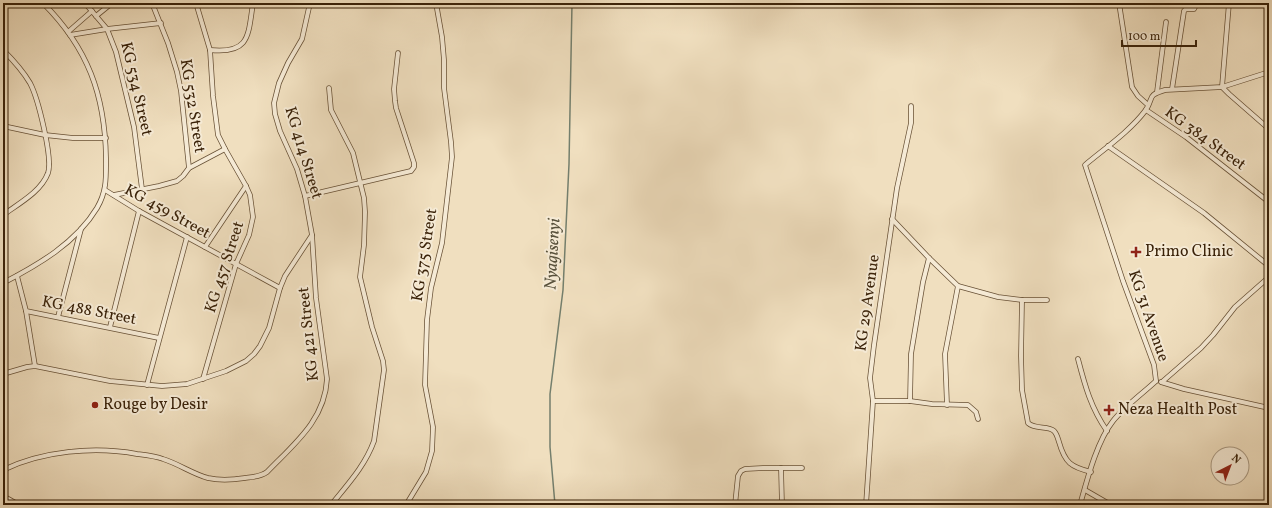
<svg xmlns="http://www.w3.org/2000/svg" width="1272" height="508" viewBox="0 0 1272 508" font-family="Vollkorn,serif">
	<rect width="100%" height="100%" fill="#f0dfbf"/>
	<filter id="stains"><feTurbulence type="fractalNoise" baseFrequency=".005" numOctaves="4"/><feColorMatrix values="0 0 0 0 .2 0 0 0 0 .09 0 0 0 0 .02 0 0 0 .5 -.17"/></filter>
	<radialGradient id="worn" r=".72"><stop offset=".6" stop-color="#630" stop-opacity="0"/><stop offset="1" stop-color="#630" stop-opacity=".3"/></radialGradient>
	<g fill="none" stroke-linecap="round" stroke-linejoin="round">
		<polyline stroke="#747f6d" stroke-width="1.5" points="555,505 550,447 550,394 563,290 569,164 572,3"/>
		<g stroke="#685136" stroke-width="5.5">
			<g id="street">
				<polyline points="85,3 107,29 116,52 134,127 142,189"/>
				<polyline points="152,3 168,43 177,72 181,91 189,168"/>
				<polyline points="196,3 210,50 213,96 218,135 225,149 246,186 250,195 253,217 249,235 236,264 203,379"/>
				<polyline points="1119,3 1132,87 1138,96 1148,105"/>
				<polyline points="1229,3 1222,87 1229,94 1269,129"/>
				<polyline points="96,16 112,3"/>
				<polyline points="68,32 92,11"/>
				<polyline points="70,35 107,29 161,23"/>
				<path d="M3,50c10,10 20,21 27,33 8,15 23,75 18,90 -7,19 -30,31 -45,42"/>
				<path d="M210,50c40,4 38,-14 43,-47"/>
				<path d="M329,88l2,22 22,43 11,45 1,14 -1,33 -4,32 12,50 11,34 1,9 -10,71c-9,25 -27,44 -43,64"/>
				<polyline points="1172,89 1184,11 1186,9 1194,9 1197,3"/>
				<polyline points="1157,92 1166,22"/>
				<polyline points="1146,110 1186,137 1269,202"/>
				<polyline points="3,126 45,135 73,138 106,138"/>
				<polyline points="1108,146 1204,213 1269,266"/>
				<polyline points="105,190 139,211 280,288"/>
				<polyline points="114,195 159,186 177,181 183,176 189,168 225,149"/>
				<polyline points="305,196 411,171 414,167 414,163 396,108 395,101 394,89 398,53"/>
				<polyline points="892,219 929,258 958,286 998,297 1022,300 1047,300"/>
				<polyline points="205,247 246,186"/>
				<polyline points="17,276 26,311 159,338"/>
				<path d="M3,283c35,-18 73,-40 94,-75 10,-17 9,-31 9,-50 -1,-63 -18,-110 -63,-155"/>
				<path d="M1022,300l-1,56 1,34 6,33c7,7 20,2 26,8 3,3 4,8 5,11 6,21 12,25 32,30"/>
				<polyline points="26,311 35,366"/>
				<polyline points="58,317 81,229"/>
				<polyline points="110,327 139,211"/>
				<path d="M1078,359c7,27 13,49 29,72"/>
				<polyline points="3,374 27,367 35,366 110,381 162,386 187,384 226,371 246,361 254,354 260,346 269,328 280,288 285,276 312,235 305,196 297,169 280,131 275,114 274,103 279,83 288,63 302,39 310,3"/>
				<path d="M1156,381l-2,-16 -31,-84 -38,-116c19,-16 45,-34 60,-54 10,-13 0,-15 20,-21l57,-3 47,-15"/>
				<polyline points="1161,382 1184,389 1269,408"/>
				<polyline points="1162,382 1201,348 1213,335 1235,307 1269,277"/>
				<polyline points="147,385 187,237"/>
				<polyline points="873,401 910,401 932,404 968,405 976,412 978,419"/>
				<polyline points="910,401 911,354 923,282 929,258"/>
				<polyline points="947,405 945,354 958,286"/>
				<polyline points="781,468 782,505"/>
				<path d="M3,470c39,-19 91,-24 134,-16 8,1 18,2 26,5 16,5 30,15 45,19 13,3 24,2 37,0 8,-1 15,-1 22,-6 27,-28 58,-52 60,-93l-11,-81 -4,-63"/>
				<polyline points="1085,490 1111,505"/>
				<polyline points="3,496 19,505"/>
				<polyline points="63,505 68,504 79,505"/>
				<polyline points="406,505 426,472 432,451 433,427 425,385 427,320 431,288 442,243 452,157 451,142 444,88 444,60 442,37 436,3"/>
				<polyline points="735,505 738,476 741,471 745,469 763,468 802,468"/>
				<polyline points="866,505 873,401 870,378 874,345 897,188 911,123 911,106"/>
				<path d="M1080,505c7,-25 17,-64 33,-84 12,-15 29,-27 43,-40"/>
			</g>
		</g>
		<use href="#street" stroke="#f5ead5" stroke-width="4"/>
	</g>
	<g fill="#8f2418" stroke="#f5ead5" stroke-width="1.5">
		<path d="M1134 246h4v4h4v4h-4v4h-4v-4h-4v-4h4z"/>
		<circle cx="95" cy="405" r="4"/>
		<path d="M1107 404h4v4h4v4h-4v4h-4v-4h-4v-4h4z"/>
	</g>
	<g text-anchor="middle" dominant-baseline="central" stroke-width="4" stroke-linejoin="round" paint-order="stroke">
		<g font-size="16" fill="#3a2209" stroke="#f5ead5">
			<text transform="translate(136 89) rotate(77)">KG 534 Street</text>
			<text transform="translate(192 106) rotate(81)">KG 532 Street</text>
			<text transform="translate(1205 139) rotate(36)">KG 384 Street</text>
			<text transform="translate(303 153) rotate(73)">KG 414 Street</text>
			<text transform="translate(167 212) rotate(29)">KG 459 Street</text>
			<text transform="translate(425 255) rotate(-81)">KG 375 Street</text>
			<text transform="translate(225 267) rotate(-72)">KG 457 Street</text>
			<text transform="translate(868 303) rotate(-82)">KG 29 Avenue</text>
			<text transform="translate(89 311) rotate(11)">KG 488 Street</text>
			<text transform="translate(1148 316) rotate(71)">KG 31 Avenue</text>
			<text transform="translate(309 334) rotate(-96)">KG 421 Street</text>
		</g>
		<g font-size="16" fill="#3a2209" stroke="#f5ead5" text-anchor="start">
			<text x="1145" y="252">Primo Clinic</text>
			<text x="103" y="405">Rouge by Desir</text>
			<text x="1118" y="410">Neza Health Post</text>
		</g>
		<g font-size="17" font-style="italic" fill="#57503b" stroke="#f5ead5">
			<text transform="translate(553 254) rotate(-87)">Nyagisenyi</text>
		</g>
	</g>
	<rect width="1272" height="508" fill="none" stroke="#f0dfbf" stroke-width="16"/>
	<rect x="4" y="4" width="1264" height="500" fill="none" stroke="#3a2209" stroke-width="2"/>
	<rect x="8" y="8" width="1256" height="492" fill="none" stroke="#3a2209"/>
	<g transform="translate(1230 466) rotate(42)"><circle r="19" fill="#f5ead5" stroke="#aa9a83"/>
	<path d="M0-3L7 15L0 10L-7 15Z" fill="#8f2418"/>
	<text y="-6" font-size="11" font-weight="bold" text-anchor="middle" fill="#3a2209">N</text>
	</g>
	<path d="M1122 40v6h74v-6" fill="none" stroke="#3a2209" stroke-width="2"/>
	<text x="1128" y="40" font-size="12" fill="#3a2209" stroke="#f5ead5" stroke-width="3" paint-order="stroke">100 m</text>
	<rect width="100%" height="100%" filter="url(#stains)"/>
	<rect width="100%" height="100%" fill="url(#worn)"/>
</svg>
